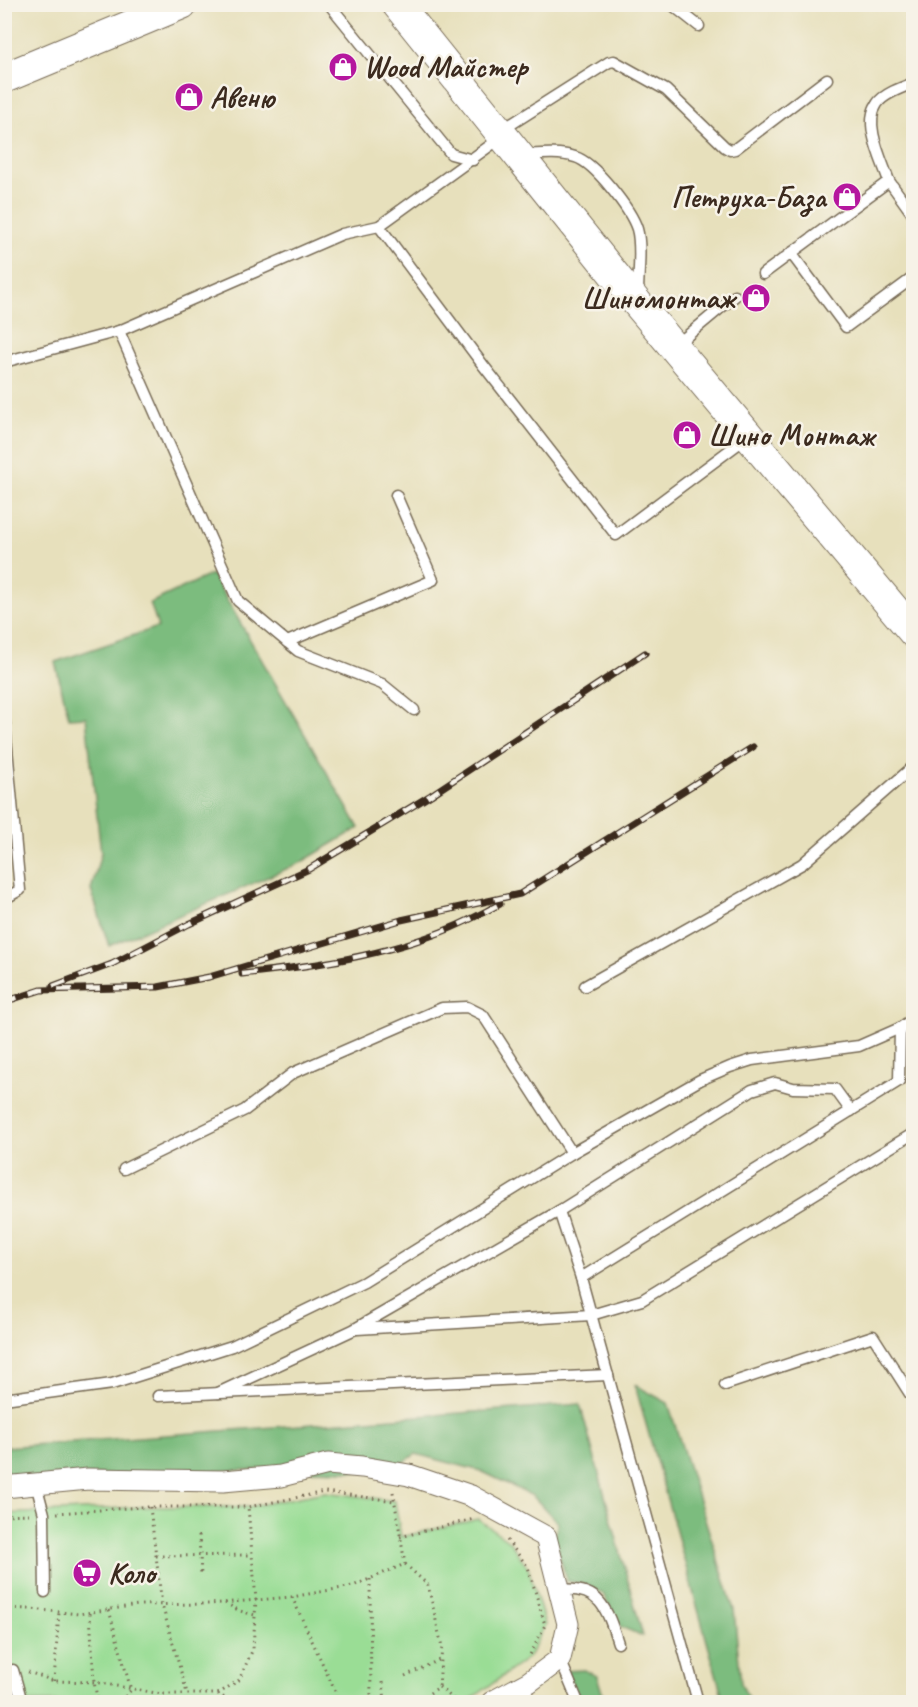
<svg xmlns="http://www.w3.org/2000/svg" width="918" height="1707" viewBox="0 0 918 1707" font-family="Caveat,sans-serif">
	<rect width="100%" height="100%" fill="#f7f3e8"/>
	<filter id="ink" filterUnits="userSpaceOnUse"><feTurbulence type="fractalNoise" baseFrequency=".0167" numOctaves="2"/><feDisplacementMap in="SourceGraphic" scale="12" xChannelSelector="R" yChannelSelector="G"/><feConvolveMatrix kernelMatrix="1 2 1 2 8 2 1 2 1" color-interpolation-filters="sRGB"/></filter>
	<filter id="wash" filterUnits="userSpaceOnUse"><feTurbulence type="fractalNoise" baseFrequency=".008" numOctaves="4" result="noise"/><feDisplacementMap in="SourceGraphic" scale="24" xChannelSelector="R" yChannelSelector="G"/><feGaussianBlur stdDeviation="1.35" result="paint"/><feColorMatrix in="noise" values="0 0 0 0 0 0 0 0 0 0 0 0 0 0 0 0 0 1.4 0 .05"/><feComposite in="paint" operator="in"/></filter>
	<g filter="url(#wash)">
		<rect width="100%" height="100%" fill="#e7e0bc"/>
		<polygon fill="#9add95" stroke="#6a845a" stroke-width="1.5" points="325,1492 395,1501 401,1537 478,1519 509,1541 528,1567 545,1625 529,1657 467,1702 5,1702 4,1514 142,1507 248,1507"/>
		<g fill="#7bbc7e" stroke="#5b734e" stroke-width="1.5">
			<polygon points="212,574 359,828 300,863 109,946 91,890 101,853 86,717 69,718 55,662 158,627 150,603"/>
			<polygon points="635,1385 668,1403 734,1610 741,1683 750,1702 724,1702"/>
			<polygon points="580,1404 643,1636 621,1627 603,1594 584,1584 567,1581 554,1537 558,1523 533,1496 481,1471 416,1454 389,1472 272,1469 5,1479 5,1447"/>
			<polygon points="584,1670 597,1676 605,1702 581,1702 565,1671"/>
		</g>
	</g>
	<g filter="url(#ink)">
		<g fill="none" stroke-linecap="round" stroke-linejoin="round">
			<g stroke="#776a55" stroke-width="13">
				<g id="lane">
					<polyline points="329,4 451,154 473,160"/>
					<polyline points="671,4 699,26"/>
					<polyline points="502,130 609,62 614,61 666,90 725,147 730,150 735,149 827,79"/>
					<path d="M524,155c17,-1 35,-3 51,2 19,5 56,53 62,72 5,17 1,46 1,64"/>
					<path d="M889,181c-7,-21 -26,-57 -12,-77 6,-10 26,-17 37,-21"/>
					<polyline points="379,226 483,365 616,535 746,438"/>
					<polyline points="791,253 846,327 914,277"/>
					<polyline points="763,274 889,181 914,216"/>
					<polyline points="119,331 238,601 298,651 382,684 414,710"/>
					<polyline points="675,346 735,296"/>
					<polyline points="4,362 119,331 342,234 379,226 502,137"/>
					<polyline points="287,642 433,580 396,495"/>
					<polyline points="4,715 20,890 4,899"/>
					<polyline points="585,986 802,864 914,766"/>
					<polyline points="124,1169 245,1110 293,1073 442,1008 467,1007 483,1015 572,1153"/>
					<polyline points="559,1211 581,1278 698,1702"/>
					<polyline points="581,1278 899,1081 900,1028"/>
					<polyline points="357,1329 591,1315 642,1300 914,1133"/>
					<polyline points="725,1385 873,1336 914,1400"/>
					<polyline points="218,1393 353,1330 559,1211 752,1090 775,1083 793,1088 835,1089 851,1111"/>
					<polyline points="158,1396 608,1375"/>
					<polyline points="4,1399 112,1384 232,1346 364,1282 572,1153 700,1080 730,1067 752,1060 859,1046 900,1028 914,1018"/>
					<polyline points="36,1484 44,1514 45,1592"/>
					<path d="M560,1590c40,-4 47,19 58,53"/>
					<polyline points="560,1659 578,1702"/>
					<polyline points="13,1670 22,1702"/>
				</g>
			</g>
			<g stroke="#776a55" stroke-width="23">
				<polyline id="street" points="4,1487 88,1479 223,1481 281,1476 328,1464 362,1467 409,1475 471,1496 546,1537 568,1624 560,1659 529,1682 492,1702"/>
			</g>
			<g stroke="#776a55" stroke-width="32">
				<g id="secondary">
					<polyline points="397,4 637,303 914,633"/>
					<polyline points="4,78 182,4"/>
				</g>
			</g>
			<g stroke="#776a55" stroke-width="3" stroke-dasharray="1.5 4.5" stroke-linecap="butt">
				<polyline points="393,1492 405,1564"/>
				<polyline points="150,1507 162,1605 187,1693"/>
				<polyline points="57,1513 142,1507 248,1507 325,1492 395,1501"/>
				<polyline points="4,1515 29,1514"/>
				<polyline points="199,1535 201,1575"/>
				<polyline points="400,1537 474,1519"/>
				<polyline points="507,1540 528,1567 545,1625 530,1655"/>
				<polyline points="156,1556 252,1555"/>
				<polyline points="370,1579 371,1702"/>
				<polyline points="292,1597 340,1702"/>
				<polyline points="225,1603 240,1611 255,1615"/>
				<polyline points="4,1608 31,1609 79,1614 138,1605 209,1604 292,1597 353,1586 405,1564 428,1585 442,1647 439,1687 416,1702"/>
				<polyline points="109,1610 131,1690 120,1702"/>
				<polyline points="90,1613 94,1682 98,1702"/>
				<polyline points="28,1672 54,1681 94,1682 162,1694 218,1694 231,1702"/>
				<polyline points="405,1676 441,1659"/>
				<polyline points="54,1681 59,1612"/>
				<polyline points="383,1682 385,1702"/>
				<polyline points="439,1687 457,1702"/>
				<polyline points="218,1694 239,1680 253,1649 256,1600 248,1507"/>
			</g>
			<use href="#lane" stroke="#fff" stroke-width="10"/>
			<use href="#street" stroke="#fff" stroke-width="21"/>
			<use href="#secondary" stroke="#fff" stroke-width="30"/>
			<g stroke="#3b2a1e" stroke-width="7">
				<g id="rail">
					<path d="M242,974c71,-8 143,-18 209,-46 17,-7 33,-16 49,-24"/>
					<polyline points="53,986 112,964 189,924 309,869 431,795 645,653"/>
					<polyline points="4,1002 41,990 158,987 209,977 401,920 520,894 753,747"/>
				</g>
			</g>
			<use href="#rail" stroke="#f7f3e8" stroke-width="4.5" stroke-dasharray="14" stroke-linecap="butt"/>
		</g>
	</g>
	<defs>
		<g id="shop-disc" transform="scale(1.5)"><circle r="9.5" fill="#b5179e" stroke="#f7f3e8"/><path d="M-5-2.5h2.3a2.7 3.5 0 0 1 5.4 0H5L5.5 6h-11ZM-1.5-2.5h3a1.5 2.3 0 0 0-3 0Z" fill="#fff"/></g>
		<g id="supermarket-disc" transform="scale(1.5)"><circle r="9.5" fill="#b5179e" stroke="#f7f3e8"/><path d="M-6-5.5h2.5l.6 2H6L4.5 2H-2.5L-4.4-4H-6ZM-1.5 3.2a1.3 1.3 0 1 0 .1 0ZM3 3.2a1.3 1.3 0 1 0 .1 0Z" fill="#fff"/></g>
	</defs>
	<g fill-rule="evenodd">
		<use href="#shop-disc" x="343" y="67"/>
		<use href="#shop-disc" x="189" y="97"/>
		<use href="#shop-disc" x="847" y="197"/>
		<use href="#shop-disc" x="756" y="298"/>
		<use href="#shop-disc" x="687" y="435"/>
		<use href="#supermarket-disc" x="87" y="1573"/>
	</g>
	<g text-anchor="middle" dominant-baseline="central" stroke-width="5" stroke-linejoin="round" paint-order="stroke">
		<g font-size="30" font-weight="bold" fill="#3b2a1e" stroke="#f7f3e8" text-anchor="start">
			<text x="364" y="67">Wood Майстер</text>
			<text x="210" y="97">Авеню</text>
			<text x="826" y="197" text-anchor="end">Петруха-База</text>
			<text x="735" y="298" text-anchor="end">Шиномонтаж</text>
			<text x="708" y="435">Шино Монтаж</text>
			<text x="108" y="1573">Коло</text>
		</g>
	</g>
	<rect width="918" height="1707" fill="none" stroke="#f7f3e8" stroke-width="24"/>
</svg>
